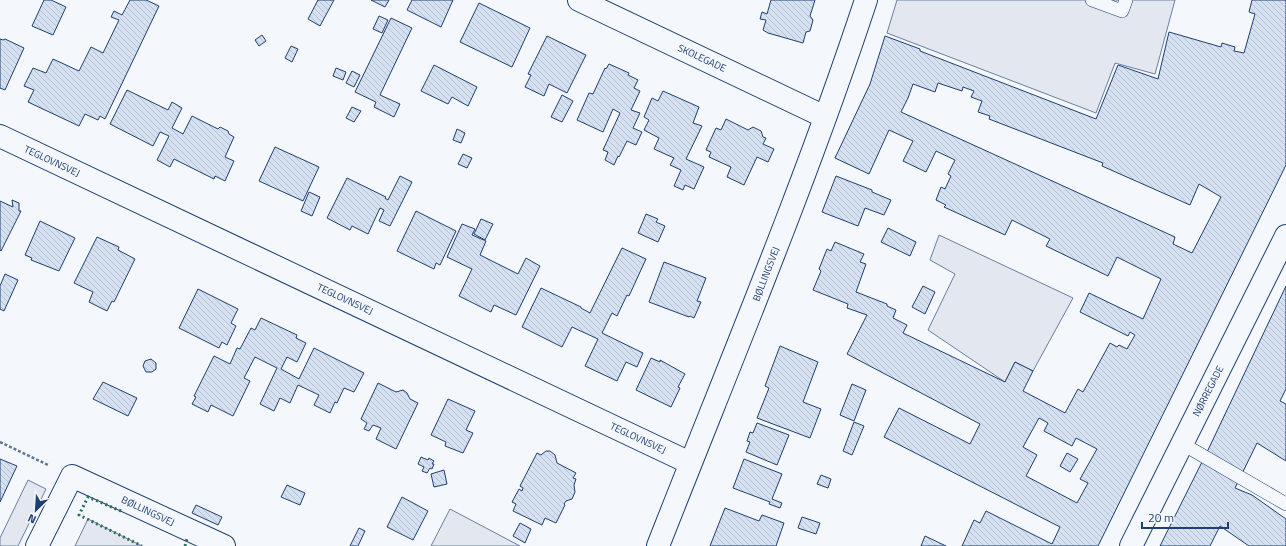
<svg xmlns="http://www.w3.org/2000/svg" width="1286" height="546" viewBox="0 0 1286 546" font-family="'Titillium Web',sans-serif">
	<defs>
		<pattern id="building-back-hatch" width="6" height="6" patternUnits="userSpaceOnUse"><rect width="6" height="6" fill="#d5e0f0"/><path d="M-1 5l2 2M0 0l6 6M5-1l2 2" fill="none" stroke="#b6c1d1"/></pattern>
	</defs>
	<rect width="100%" height="100%" fill="#f4f7fb"/>
	<g fill="#e3e8f0" stroke="#687fa3">
		<polygon points="897,0 1175,0 1155,74 1115,63 1096,113 887,33"/>
		<polygon points="939,235 1073,298 1033,371 1015,362 1005,382 928,330 955,274 930,260"/>
		<polygon points="28,480 46,489 18,546 0,546 0,538"/>
		<polygon points="450,509 520,546 431,546"/>
		<polygon points="88,519 142,546 75,546"/>
	</g>
	<g fill="url(#building-back-hatch)" stroke="#1d3f73" fill-rule="evenodd">
		<polygon points="44,0 51,0 66,7 53,35 32,26"/>
		<polygon points="130,0 146,0 159,6 105,119 100,116 98,120 85,114 79,126 28,102 34,90 24,86 33,68 46,73 53,59 79,71 91,47 103,53 119,20 111,17 114,11 122,15"/>
		<polygon points="318,0 334,0 320,26 308,19"/>
		<polygon points="371,0 389,0 385,7"/>
		<polygon points="412,0 453,0 441,27 407,10"/>
		<polygon points="771,0 815,0 810,16 813,20 810,31 806,32 803,43 768,33 763,30 766,20 760,19 762,12 767,14"/>
		<path d="M1252,0h34v165l-188,381h-136l12,-26 6,3 6,-12 66,33 8,-17 -176,-90 15,-29 71,36 10,-20 -133,-70 20,-39 -20,-7 1,-4 -35,-14 8,-19 -2,-2 8,-20 4,2 4,-9 29,12 -4,8 6,2 -10,28 31,12v2l9,4 -3,8 14,7 -4,8 102,49 10,-20 18,9 -10,20 42,22 13,-24 5,3 27,-49 7,4 2,-2 8,4 8,-14 -5,-3 -2,4 -48,-24 9,-19 54,26 18,-40 -44,-22 -9,19 -62,-30 4,-7 -38,-19 -7,15 -61,-28 2,-2 -10,-5 5,-13 4,2 6,-13 -3,-2 7,-14 -19,-9 -10,21 -23,-11 10,-20 -24,-11 -20,44 -34,-16 35,-74 15,-48 35,13v2l176,68 22,-54 40,14 11,-47 52,15 1,-4 13,4 -1,4 10,2 11,-39 -6,-2zM938,83l24,8 1,-4 11,4 -3,6 11,4 -4,11 12,4 -1,3 114,44 -1,3 88,39 9,-21 22,13 -29,56 -19,-9 2,-7 -274,-125 7,-14 5,-14 22,8zM1039,418l9,5 -4,8 28,15 4,-8 21,11 -17,30 8,4 -11,20 -51,-27 11,-21 -14,-8z"/>
		<polygon points="479,3 530,28 512,67 460,42"/>
		<polygon points="379,16 388,20 382,33 373,29"/>
		<polygon points="391,18 412,28 380,95 400,104 394,117 374,107 376,102 355,92"/>
		<polygon points="262,35 266,41 259,46 255,40"/>
		<polygon points="547,36 586,55 567,93 549,84 544,96 525,87 531,75 528,74"/>
		<polygon points="0,39 3,40 5,39 24,48 5,90 0,88"/>
		<polygon points="291,46 298,49 292,62 285,58"/>
		<polygon points="609,64 629,73 628,75 638,80 634,88 640,91 631,110 640,113 633,128 642,132 636,145 627,141 619,157 618,156 614,165 605,160 608,152 603,150 620,113 613,109 603,132 577,120 589,93 593,94 605,68 606,69"/>
		<polygon points="434,65 477,87 468,106 452,97 448,104 421,91"/>
		<polygon points="336,68 346,72 343,80 333,76"/>
		<polygon points="352,71 360,75 354,87 346,83"/>
		<polygon points="127,90 168,110 172,102 182,108 172,128 183,134 192,116 218,129 220,127 228,131 229,134 234,137 225,157 234,161 225,181 215,176 214,179 174,159 170,167 157,160 169,136 160,132 153,146 110,124"/>
		<polygon points="663,91 699,107 693,123 702,126 686,159 704,167 694,189 685,185 683,190 674,186 681,170 670,165 674,158 654,149 659,138 644,130 649,120 644,117 652,98 658,101"/>
		<polygon points="562,95 573,101 562,122 551,117"/>
		<polygon points="352,107 361,111 354,122 346,118"/>
		<polygon points="726,119 748,130 753,127 761,131 763,137 766,138 763,144 774,149 768,162 757,157 744,185 727,177 731,167 709,157 711,152 706,150 716,128 721,130"/>
		<polygon points="457,129 465,133 461,143 453,140"/>
		<polygon points="275,147 319,167 303,201 259,181"/>
		<polygon points="463,154 472,158 467,168 458,164"/>
		<polygon points="400,176 412,182 390,226 379,221 384,210 380,208 368,234 352,226 350,230 327,218 347,178 386,197 385,198 388,200"/>
		<polygon points="836,176 872,190 872,192 891,200 884,215 865,208 858,226 822,212"/>
		<polygon points="309,192 320,197 312,216 301,211"/>
		<polygon points="12,200 19,203 19,211 21,211 1,251 0,250 0,201 13,207"/>
		<polygon points="416,211 456,231 440,265 436,263 434,269 397,251"/>
		<polygon points="646,214 658,219 656,222 665,226 658,242 638,233"/>
		<polygon points="481,219 493,224 485,240 474,234"/>
		<polygon points="40,221 75,238 59,271 31,260 32,258 25,255"/>
		<polygon points="462,224 475,229 472,235 486,241 480,255 518,274 526,258 540,266 516,315 494,305 491,312 459,296 472,269 447,257"/>
		<polygon points="888,228 916,242 910,256 881,242"/>
		<polygon points="97,237 119,247 118,250 135,259 114,302 112,301 107,311 89,302 93,292 74,283"/>
		<polygon points="622,248 646,259 629,296 627,295 617,316 612,313 602,333 643,353 637,367 626,362 617,381 585,366 598,339 572,327 562,347 522,327 541,288 581,307 581,308 590,313"/>
		<polygon points="664,262 706,278 697,301 701,302 694,318 690,316 689,317 649,302"/>
		<polygon points="5,274 18,280 4,311 0,309 0,286"/>
		<polygon points="923,286 935,292 925,314 912,307"/>
		<polygon points="1286,286 1286,389 1280,401 1286,404 1286,461 1257,443 1235,488 1252,495 1286,519 1286,546 1249,546 1220,526 1210,546 1160,546 1208,450"/>
		<polygon points="198,289 238,309 231,323 236,326 227,345 222,342 219,348 179,328"/>
		<polygon points="261,318 297,335 296,338 306,343 297,362 287,357 281,369 299,379 314,348 364,373 354,392 344,388 337,403 335,402 330,413 314,405 319,395 298,385 290,403 280,398 274,411 260,404 277,368 255,357 244,378 250,381 233,416 211,405 208,412 192,404 196,397 194,396 214,356 230,364 237,348 240,349 251,328 255,330"/>
		<polygon points="780,346 818,362 803,402 821,409 810,438 757,418 769,388 765,386"/>
		<polygon points="651,358 660,362 660,360 685,374 678,387 680,388 671,407 636,390"/>
		<polygon points="151,359 156,363 156,369 152,372 146,372 143,366 145,361"/>
		<polygon points="103,382 137,398 128,416 93,399"/>
		<polygon points="378,383 396,392 403,390 407,393 410,399 418,403 396,449 376,439 381,428 373,425 369,431 364,429 367,423 361,419"/>
		<polygon points="852,384 866,390 854,421 840,415"/>
		<polygon points="448,399 475,411 466,430 473,433 463,453 445,446 446,442 431,435"/>
		<polygon points="854,422 864,426 852,455 843,451"/>
		<polygon points="757,423 789,435 777,465 746,452 750,442 747,441 750,432 753,433"/>
		<polygon points="546,451 550,451 555,455 557,463 576,473 573,478 576,479 574,485 575,492 572,499 566,501 564,504 565,505 556,523 545,518 542,525 513,511 516,504 512,502 519,489 522,491 523,488 520,486 537,453 541,455"/>
		<polygon points="1067,453 1078,459 1070,472 1060,466"/>
		<polygon points="421,457 428,460 429,458 434,461 432,464 434,464 432,469 430,468 427,473 422,471 424,467 418,464"/>
		<polygon points="0,459 17,466 0,502"/>
		<polygon points="744,459 782,474 772,499 782,503 780,508 769,504 770,502 733,488"/>
		<polygon points="444,470 447,484 434,487 431,474"/>
		<polygon points="821,475 831,479 828,488 817,484"/>
		<polygon points="287,485 305,493 300,505 281,497"/>
		<polygon points="402,497 428,511 413,540 387,527"/>
		<polygon points="196,505 222,517 218,525 192,513"/>
		<polygon points="725,508 759,521 762,515 784,523 776,546 710,546"/>
		<polygon points="802,517 820,523 816,534 798,528"/>
		<polygon points="520,523 531,529 525,543 513,536"/>
		<polygon points="359,528 365,531 358,546 350,546"/>
		<polygon points="925,536 946,546 921,546"/>
	</g>
	<g fill="none" stroke-linecap="round" stroke-linejoin="round">
		<g stroke="#1d3f73" stroke-width="14">
			<g id="lane">
				<polyline points="1092,0 1122,11 1126,0"/>
				<polyline points="1181,443 1286,504"/>
			</g>
		</g>
		<g stroke="#1d3f73" stroke-width="24">
			<g id="street">
				<polyline points="579,0 825,117"/>
				<polyline points="0,136 690,463"/>
				<polyline points="37,546 72,476 224,546"/>
				<path d="M658,546c71,-181 147,-361 208,-546"/>
				<polyline points="1131,546 1286,236"/>
			</g>
		</g>
		<polyline stroke="#5e769c" stroke-width="2.5" stroke-dasharray="3 2" stroke-linecap="butt" points="0,442 48,465"/>
		<use href="#lane" stroke="#f4f7fb" stroke-width="13"/>
		<use href="#street" stroke="#f4f7fb" stroke-width="22"/>
		<g stroke="#2c6c60" stroke-width="3" stroke-dasharray="2 3" stroke-linecap="butt">
			<polyline points="121,511 88,497 79,515 142,546"/>
			<polyline points="185,546 187,539"/>
		</g>
	</g>
	<g text-anchor="middle" dominant-baseline="central" stroke-width="3" stroke-linejoin="round" paint-order="stroke">
		<g font-size="10" fill="#1d3f73" stroke="#f4f7fb">
			<text transform="translate(702 58) rotate(25)">SKOLEGADE</text>
			<text transform="translate(52 161) rotate(25)">TEGLOVNSVEJ</text>
			<text transform="translate(766 274) rotate(-69)">BØLLINGSVEJ</text>
			<text transform="translate(345 299) rotate(25)">TEGLOVNSVEJ</text>
			<text transform="translate(1208 391) rotate(-63)">NØRREGADE</text>
			<text transform="translate(638 438) rotate(25)">TEGLOVNSVEJ</text>
			<text transform="translate(148 511) rotate(25)">BØLLINGSVEJ</text>
		</g>
	</g>
	<g transform="translate(36 510) rotate(205)" stroke="#f4f7fb" stroke-width="3" paint-order="stroke">
	<path d="M0-3L7 15L0 10L-7 15Z" fill="#1d3f73"/>
	<text y="-6" font-size="11" font-weight="bold" text-anchor="middle" fill="#1d3f73">N</text>
	</g>
	<path d="M1142 522v6h86v-6" fill="none" stroke="#1d3f73" stroke-width="2"/>
	<text x="1148" y="522" font-size="12" fill="#1d3f73" stroke="#f4f7fb" stroke-width="3" paint-order="stroke">20 m</text>
</svg>
